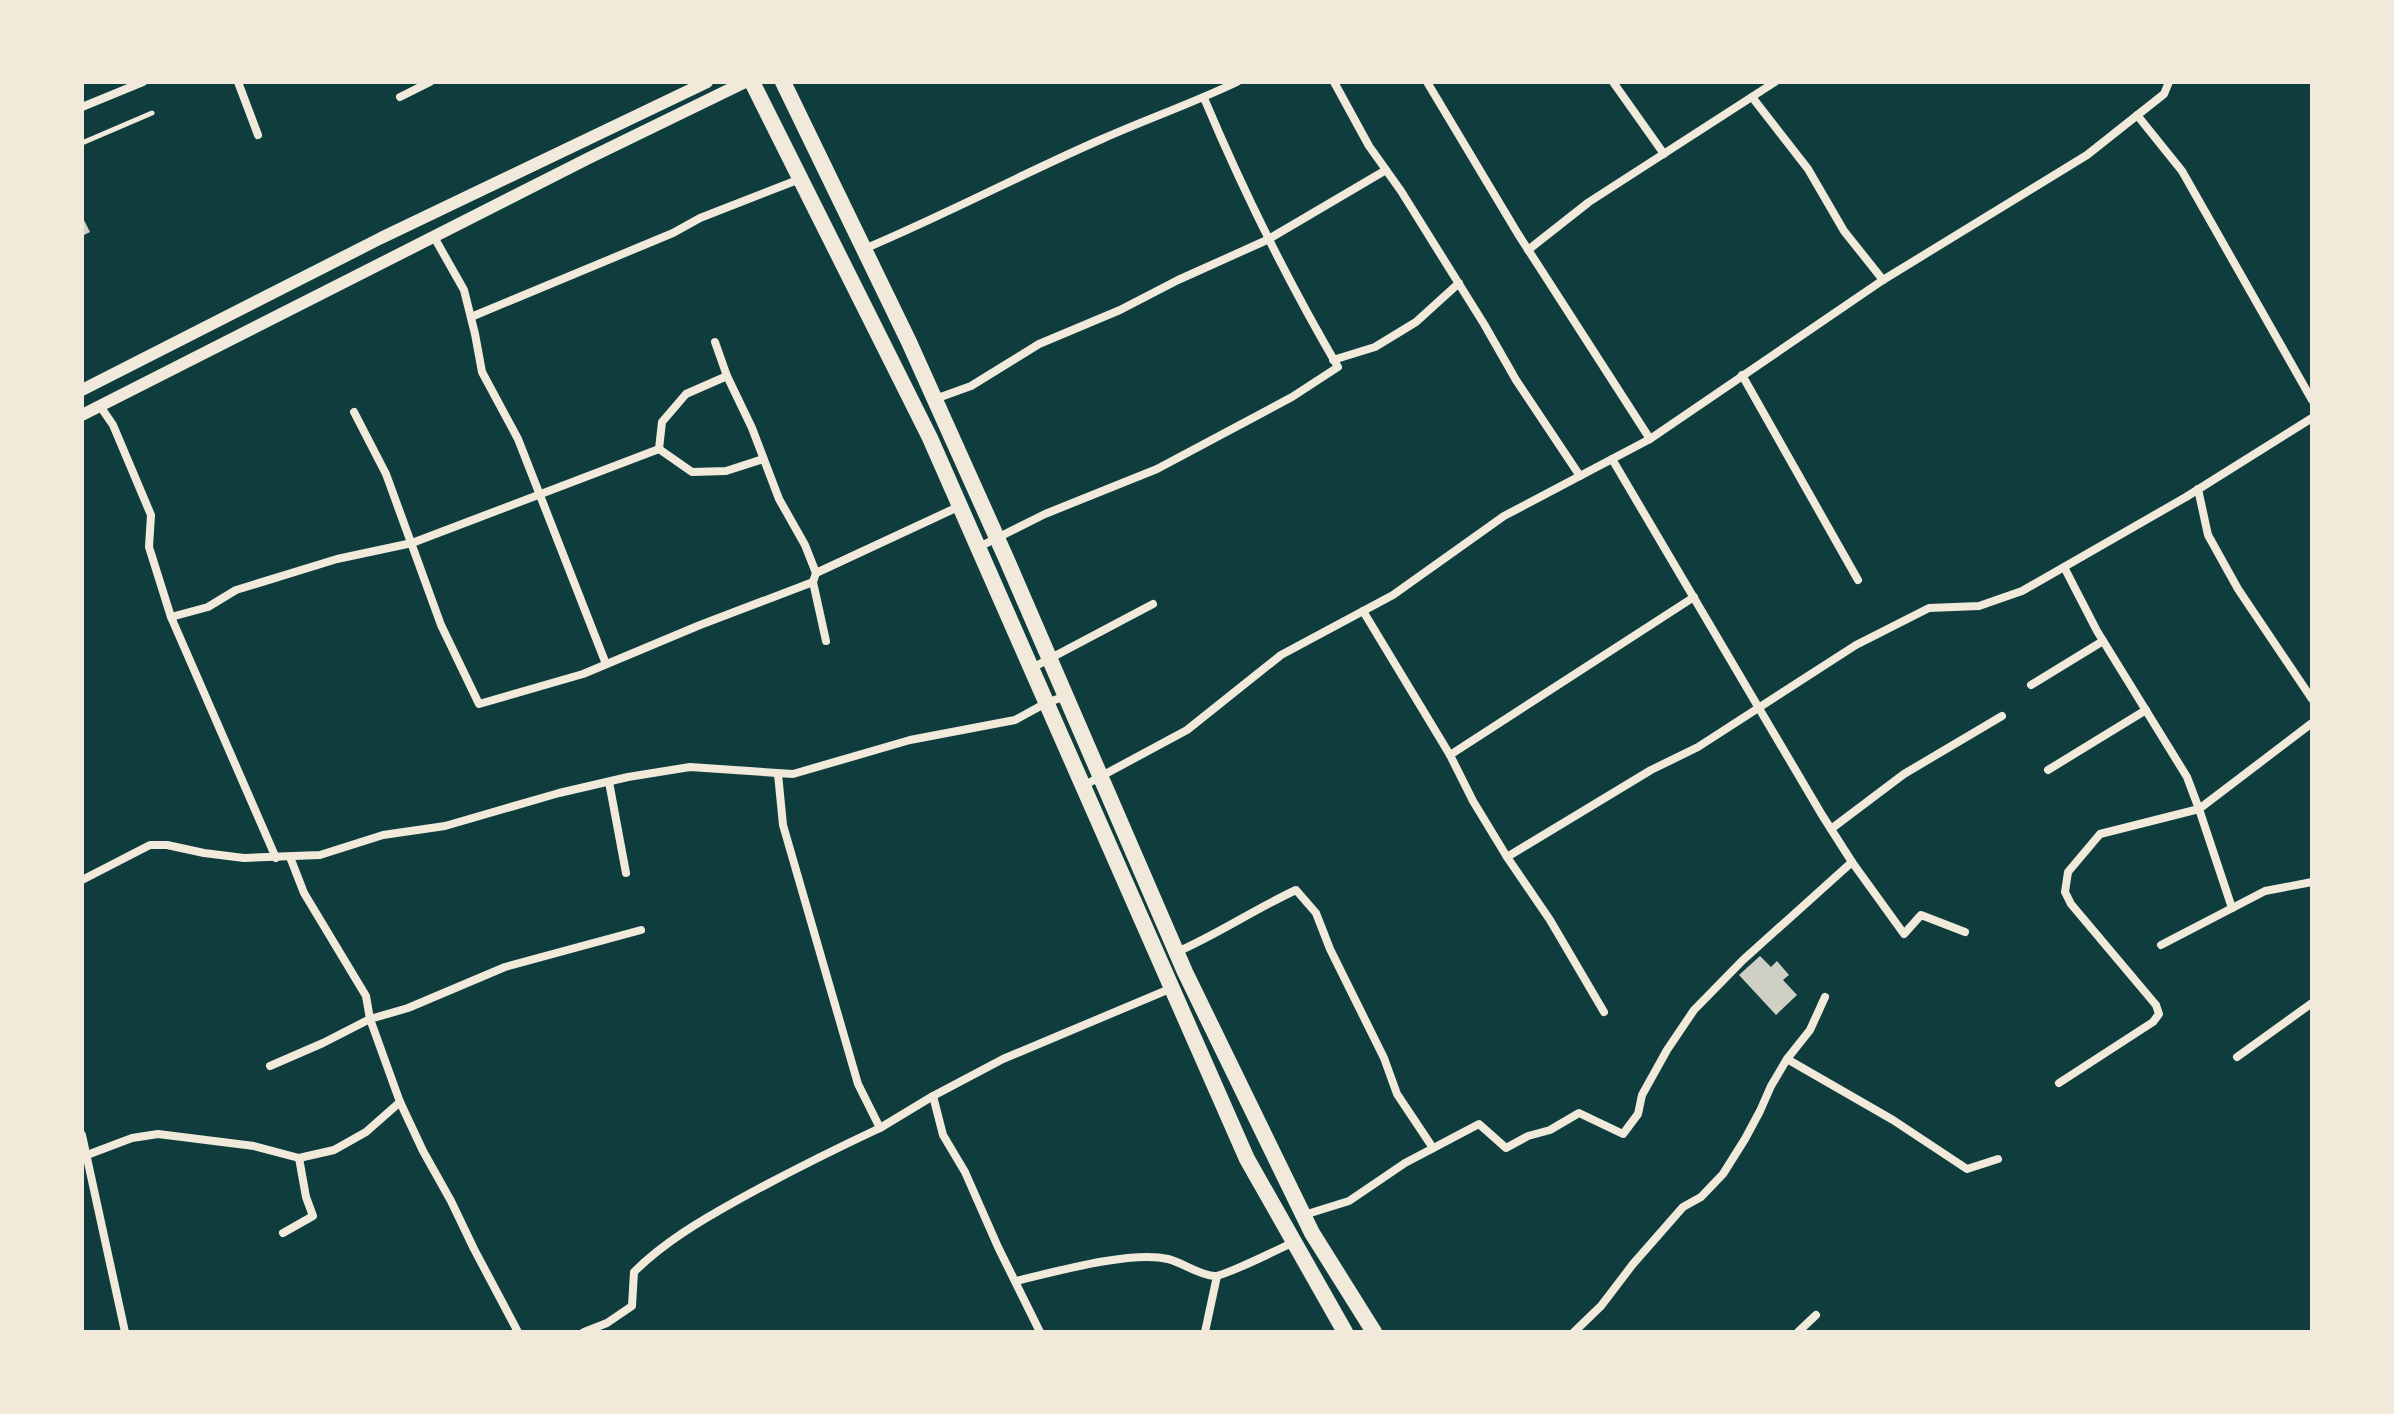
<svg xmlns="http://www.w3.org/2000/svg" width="2394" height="1414" viewBox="0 0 2394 1414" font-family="'DejaVu Sans',sans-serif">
	<rect width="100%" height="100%" fill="#0f3d3e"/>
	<g fill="#cfcfc3">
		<polygon points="82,216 90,232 82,236"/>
		<polygon points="1760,956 1771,967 1777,961 1789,975 1783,980 1797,995 1776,1015 1739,975"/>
	</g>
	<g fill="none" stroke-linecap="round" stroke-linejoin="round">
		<polyline stroke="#f1e9da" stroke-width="5" points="82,143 152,113"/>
		<g stroke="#f1e9da" stroke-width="8">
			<polyline points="238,82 258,135"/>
			<polyline points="1334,82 1369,146 1401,191 1484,324 1516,380 1580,476"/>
			<polyline points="1427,82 1518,234 1650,439"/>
			<polyline points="1613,82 1664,154"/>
			<polyline points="400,97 430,82"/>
			<polyline points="1752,97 1808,169 1844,231 1883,280"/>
			<polyline points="82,107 143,82"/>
			<polyline points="2137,115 2182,171 2312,400"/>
			<polyline points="434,237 464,290 475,334 482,372 518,439 606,664"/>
			<path d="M864,249c81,-34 158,-75 238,-110 45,-20 91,-36 135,-57"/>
			<polyline points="1528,250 1589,202 1775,82"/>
			<polyline points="471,317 673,233 700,218 800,179"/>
			<polyline points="715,342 727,376"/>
			<polyline points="1333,360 1375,347 1416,322 1459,283"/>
			<polyline points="1742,375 1858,580"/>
			<polyline points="935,399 971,386 1039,344 1120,310 1178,280 1267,240 1386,170"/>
			<polyline points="100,406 113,425 151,515 149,547 171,617 208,607 236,590 337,559 412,543 659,449 662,422 686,394 727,376 752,428 779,499 805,545 816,573"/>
			<polyline points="354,412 386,474 441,625 479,704 583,674 700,625 813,582 816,573 960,506"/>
			<polyline points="659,449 692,472 726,471 763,459"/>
			<polyline points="1612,459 1822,815 1852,862 1904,934 1921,915 1965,932"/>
			<polyline points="2198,489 2208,535 2238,589 2312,699"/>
			<path d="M979,547l66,-33 112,-45 135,-72 46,-30c-52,-89 -94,-174 -134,-269"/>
			<polyline points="813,582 826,641"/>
			<polyline points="1363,611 1450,755 1473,801 1507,857"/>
			<polyline points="171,617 276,858"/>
			<polyline points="1032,668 1153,604"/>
			<polyline points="2031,685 2103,641"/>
			<polyline points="1450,755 1694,597"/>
			<polyline points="2048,770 2146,710"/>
			<polyline points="609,782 626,873"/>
			<polyline points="1083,786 1187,730 1281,655 1393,595 1504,516 1650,439 1883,280 2087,155 2164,94 2169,82"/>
			<polyline points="1831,829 1904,774 2002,716"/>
			<polyline points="290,857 304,893 366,996 370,1019 400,1102 423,1151 451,1201 474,1249 518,1332"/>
			<polyline points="82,880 150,845 167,845 204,853 244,858 320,855 383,835 445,826 559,793 628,777 690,767 793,774 910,740 1015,720 1046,703 1066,696"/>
			<polyline points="2232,908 2199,809 2312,723"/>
			<polyline points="2161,945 2265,891 2312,882"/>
			<path d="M1177,952c41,-18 78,-43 119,-62l20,23 14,36 54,109 13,36 36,54"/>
			<polyline points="1604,1012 1550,920 1507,857 1651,770 1698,747 1856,645 1929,608 1979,606 2022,591 2186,497 2312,418"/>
			<polyline points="2237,1057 2312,1003"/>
			<polyline points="1787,1059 1893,1120 1967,1169 1998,1159"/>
			<polyline points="270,1066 323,1043 370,1019 408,1008 505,967 641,930"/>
			<polyline points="2059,1083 2153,1022 2159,1014 2156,1005 2071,904 2065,892 2068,872 2100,834 2199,809 2187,777 2097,631 2064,567"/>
			<polyline points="933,1096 943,1135 965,1172 998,1247 1040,1332"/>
			<polyline points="880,1128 933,1096 1003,1059 1172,988"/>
			<polyline points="82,1135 125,1332"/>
			<polyline points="87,1155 132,1138 158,1134 254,1146 299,1158 334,1150 366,1132 400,1102"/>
			<polyline points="1304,1215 1349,1201 1405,1163 1479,1124 1506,1148 1528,1136 1550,1130 1579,1113 1623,1134 1638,1114 1642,1095 1667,1050 1694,1010 1743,960 1852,862"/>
			<polyline points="283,1233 313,1216 306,1197 299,1158"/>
			<path d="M1016,1281c38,-9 116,-31 152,-22 16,4 30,16 47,17 10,0 66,-28 79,-34"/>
			<path d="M584,1332l23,-9 25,-17 2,-34c29,-29 66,-51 102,-71 47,-26 95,-50 144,-73l-22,-44 -75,-259 -5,-51"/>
			<polyline points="1205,1332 1217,1276"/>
			<polyline points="1574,1332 1601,1306 1633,1264 1683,1207 1701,1197 1723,1174 1745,1139 1760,1111 1771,1086 1787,1059 1810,1030 1825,997"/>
			<polyline points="1798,1332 1816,1315"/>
		</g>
		<g stroke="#f1e9da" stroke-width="12">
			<polyline points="82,390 381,238 707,82"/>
			<polyline points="82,415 589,158 745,82"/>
		</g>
		<g stroke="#f1e9da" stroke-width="16">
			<polyline points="752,82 930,438 1247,1159 1345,1332"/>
			<polyline points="783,82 909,342 1006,558 1185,972 1312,1233 1374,1332"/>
		</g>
	</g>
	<rect width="2394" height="1414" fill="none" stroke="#f1e9da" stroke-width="168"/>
</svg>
